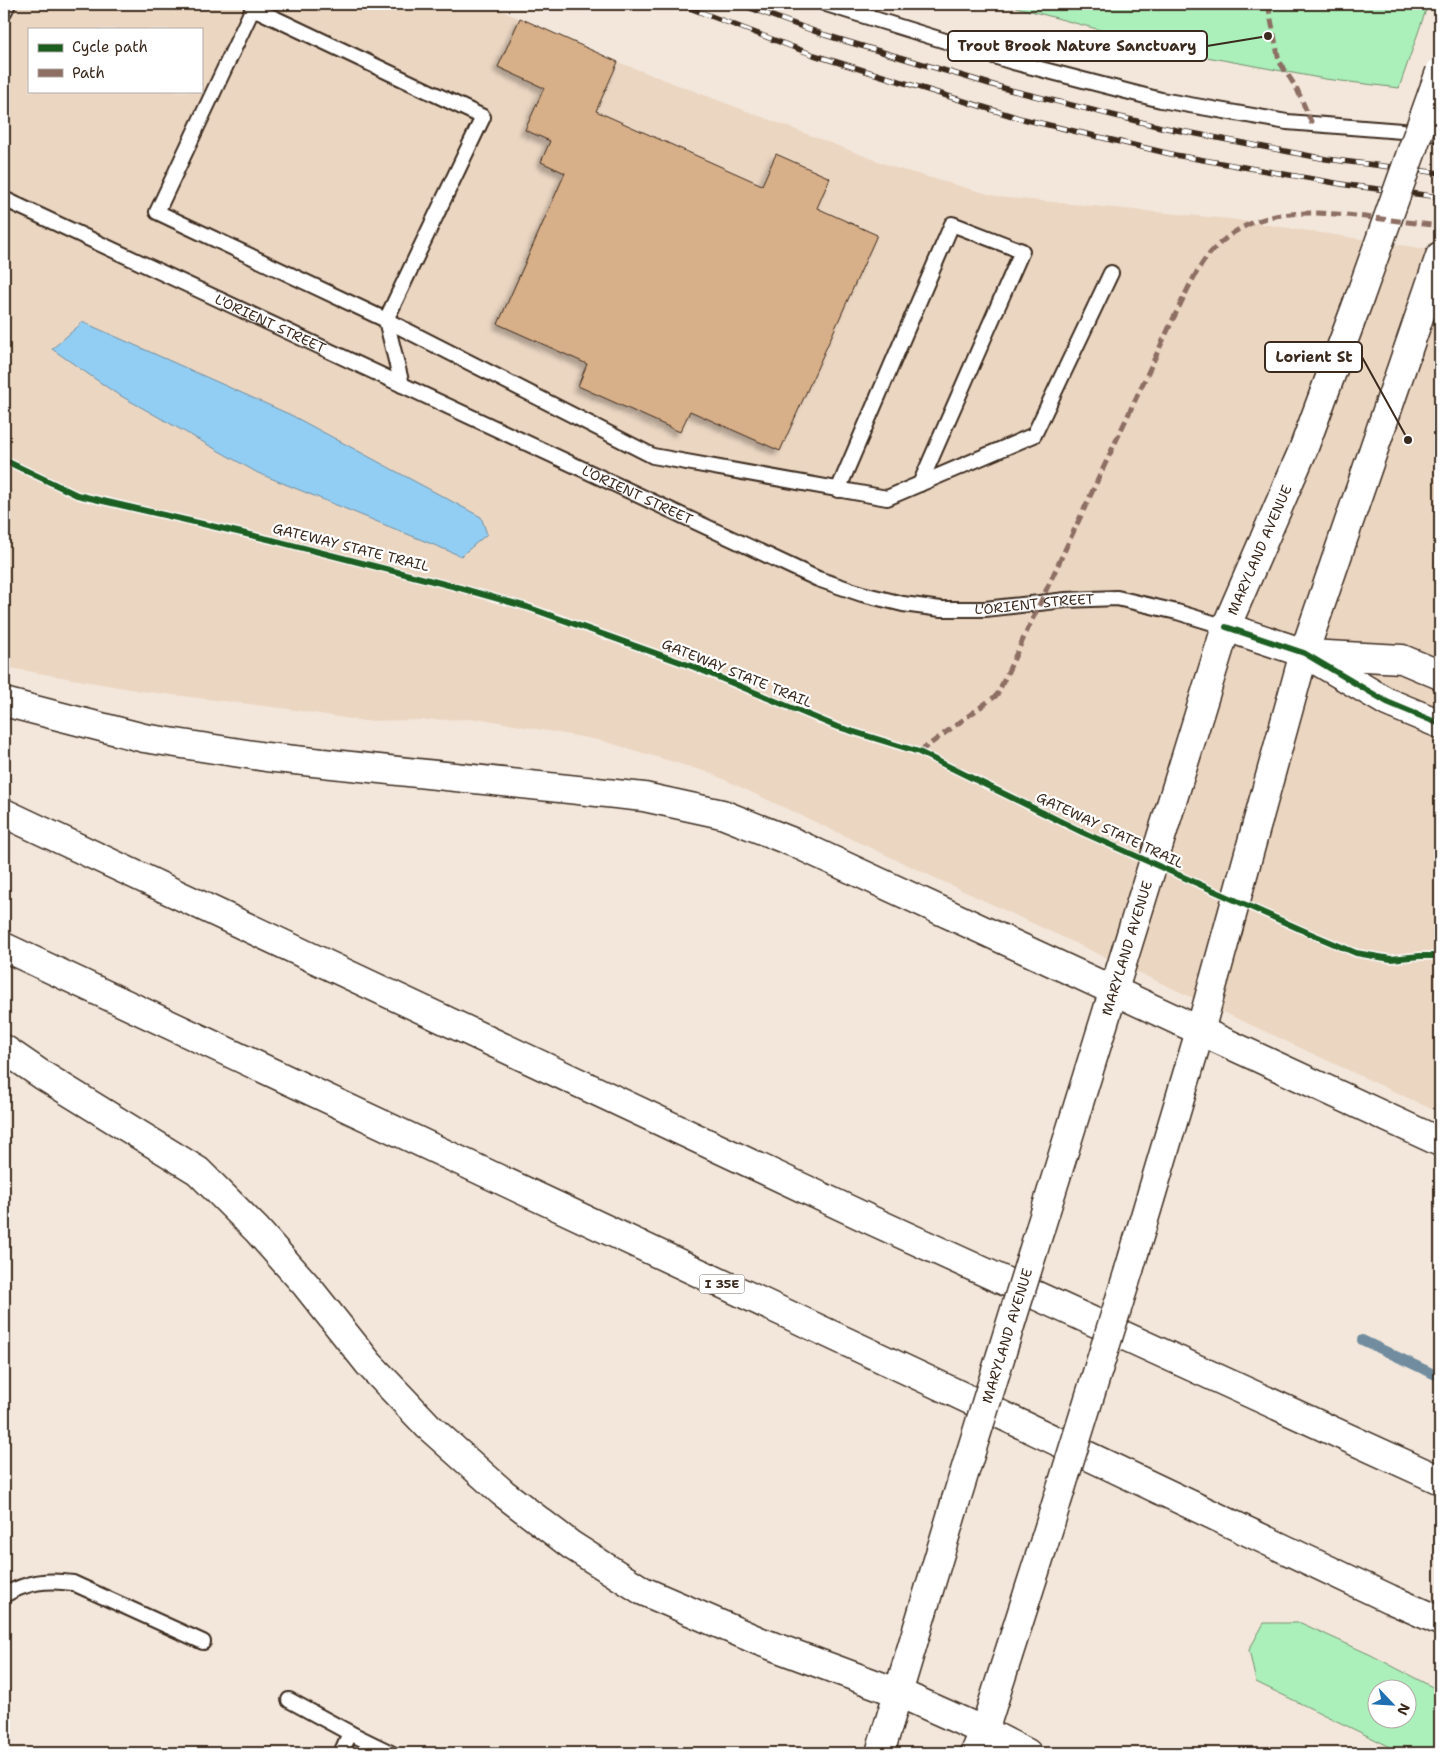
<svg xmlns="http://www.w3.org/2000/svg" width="1444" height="1757" viewBox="0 0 1444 1757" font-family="'Shantell Sans',sans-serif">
	<defs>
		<filter id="shadow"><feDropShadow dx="-4.5" dy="4.5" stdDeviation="2.5" flood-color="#0004"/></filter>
	</defs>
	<rect width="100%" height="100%" fill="#f3e7db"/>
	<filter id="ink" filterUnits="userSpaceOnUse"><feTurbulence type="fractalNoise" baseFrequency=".02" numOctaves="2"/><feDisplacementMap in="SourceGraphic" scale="10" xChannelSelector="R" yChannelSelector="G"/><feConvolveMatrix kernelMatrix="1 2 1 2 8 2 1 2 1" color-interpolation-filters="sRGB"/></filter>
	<g filter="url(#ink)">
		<path fill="#ebd6c2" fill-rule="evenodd" d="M4,4h483l131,58 278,106 103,29 231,22 210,32v862l-730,-340 -107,-32 -121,-22 -119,2 -75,-12 -147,-18 -137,-24zM29,29h172v62h-172z"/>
		<g fill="#abefba" stroke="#738c6c" fill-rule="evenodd">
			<polygon points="1005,4 1428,4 1399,88 1325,79 1185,53"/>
			<path d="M1264,1623h37l70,32 69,36v62h-37l-147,-71 -7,-32zM1376,1690h30v30h-30z"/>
		</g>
		<polygon fill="#92cef3" stroke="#6f8c9e" points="83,322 291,415 481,517 487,534 461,556 258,473 114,392 52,349"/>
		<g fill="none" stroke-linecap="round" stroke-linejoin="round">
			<polyline stroke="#6f8c9e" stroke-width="10" points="1362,1340 1440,1377"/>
		</g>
		<polygon fill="#d7af88" stroke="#3b2a1e" filter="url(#shadow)" points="520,18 618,62 596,111 762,185 776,154 830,178 817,208 877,235 780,451 690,411 680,432 578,386 587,364 498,324 565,173 541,162 550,141 525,130 544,88 498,67"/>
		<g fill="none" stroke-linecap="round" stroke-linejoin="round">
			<g stroke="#3b2a1e" stroke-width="18">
				<g id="lane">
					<polyline points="826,4 1013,62 1161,100 1287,122 1440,134"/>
					<polyline points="4,12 8,4"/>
					<path id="s1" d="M4,199l814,380 44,15 41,10 38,5h44l81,-9 51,-2 60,14 49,15"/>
					<polyline points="402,385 386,320 483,117 253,8 157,212 386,320 653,456 887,498 1034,435 1111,273"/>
					<polyline points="838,490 952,224 1022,251 920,484"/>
					<path d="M4,1595c24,-13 42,-16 69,-12l130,59"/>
					<polyline points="289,1700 350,1733"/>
					<polyline points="341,1753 350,1733 391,1753"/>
				</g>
			</g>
			<g stroke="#3b2a1e" stroke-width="31">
				<g id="secondary">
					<polyline points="1226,627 1304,653 1387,702 1440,724"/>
					<polyline points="1308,654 1402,659 1440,675"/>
					<path id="s2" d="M1040,1229l186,-602 77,-177 56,-151"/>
					<polyline points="1129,1270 1200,1031 1304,653 1440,256"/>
					<polyline points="880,1753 956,1500"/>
					<polyline points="975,1753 984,1731 1045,1540"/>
				</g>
			</g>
			<g stroke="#3b2a1e" stroke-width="31">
				<g id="highway">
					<polyline points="4,702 144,738 266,757 644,797 722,814 795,843 1440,1142"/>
					<polyline points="4,813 873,1221 1440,1480"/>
					<polyline points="4,947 932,1382 1390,1599 1440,1621"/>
					<polyline points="4,1049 42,1075 198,1171 257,1230 306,1285 369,1364 428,1426 503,1493 571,1545 643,1591 759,1641 899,1693 984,1731 1027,1753"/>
				</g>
			</g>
			<use href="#lane" stroke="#fff" stroke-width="14"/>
			<use href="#secondary" stroke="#fff" stroke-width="28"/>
			<use href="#highway" stroke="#fff" stroke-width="28"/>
			<g stroke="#3b2a1e" stroke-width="5.5">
				<g id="rail">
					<polyline points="679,4 814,55 1019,118 1175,155 1347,185 1440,197"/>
					<polyline points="739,4 825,35 1010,90 1161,127 1326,159 1440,173"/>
				</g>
			</g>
			<use href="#rail" stroke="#fff" stroke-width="4" stroke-dasharray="11" stroke-linecap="butt"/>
			<g stroke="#3b2a1e" stroke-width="31" stroke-linecap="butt">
				<g id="secondary-bridge">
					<polyline points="1359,299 1440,72"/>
					<path id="s3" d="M956,1500l84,-271"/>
					<polyline points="1045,1540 1129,1270"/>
				</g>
			</g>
			<use href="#secondary-bridge" stroke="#fff" stroke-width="28"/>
			<g stroke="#8d6e63" stroke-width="5" stroke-dasharray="10 5" stroke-linecap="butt">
				<polyline points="1268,4 1279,61 1297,89 1312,124"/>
				<path d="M919,752l78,-57 177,-378c12,-23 22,-50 41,-69 41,-42 96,-37 150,-31 25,3 50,6 75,9"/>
			</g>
			<g stroke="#fff" stroke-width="9">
				<g id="cycleway">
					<polyline points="4,460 77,495 272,540 460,588 527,607 694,667 835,726 919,752 1082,832 1311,934 1356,953 1391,959 1420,956 1440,956"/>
					<polyline points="1226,627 1304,653 1387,702 1440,724"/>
				</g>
			</g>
			<use href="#cycleway" stroke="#1b5e20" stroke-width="6"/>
		</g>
	</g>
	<g text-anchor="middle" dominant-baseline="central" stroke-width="4.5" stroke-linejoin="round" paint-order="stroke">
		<rect fill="#fff" stroke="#766a62" stroke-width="1" x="699.5" y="1274.5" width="45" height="19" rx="4"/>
		<g font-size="12" font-weight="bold" fill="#3b2a1e">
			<text x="722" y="1284">I 35E</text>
		</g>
		<g font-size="14" fill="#3b2a1e" stroke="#fff">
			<text stroke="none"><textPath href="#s1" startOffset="294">L'ORIENT STREET</textPath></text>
			<text stroke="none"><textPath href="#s1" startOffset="699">L'ORIENT STREET</textPath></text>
			<text transform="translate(351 547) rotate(14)">GATEWAY STATE TRAIL</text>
			<text stroke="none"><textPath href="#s2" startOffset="714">MARYLAND AVENUE</textPath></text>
			<text stroke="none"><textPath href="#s1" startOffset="1119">L'ORIENT STREET</textPath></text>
			<text transform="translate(737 673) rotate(22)">GATEWAY STATE TRAIL</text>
			<text transform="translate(1110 830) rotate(25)">GATEWAY STATE TRAIL</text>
			<text stroke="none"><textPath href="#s2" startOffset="294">MARYLAND AVENUE</textPath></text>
			<text stroke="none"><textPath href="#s3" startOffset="172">MARYLAND AVENUE</textPath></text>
		</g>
	</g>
	<path fill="none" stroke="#3b2a1e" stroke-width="2" d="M1268 36L1207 46M1408 440L1362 357"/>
	<g fill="#3b2a1e" stroke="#fff" stroke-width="2">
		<circle cx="1268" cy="36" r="5"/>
		<circle cx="1408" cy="440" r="5"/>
	</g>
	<g fill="#fff" stroke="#3b2a1e" stroke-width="2">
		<rect x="948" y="31" width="259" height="30" rx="5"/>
		<rect x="1265" y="342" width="97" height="30" rx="5"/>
	</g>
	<g font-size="15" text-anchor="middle" font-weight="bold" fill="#3b2a1e">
		<text x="1077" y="51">Trout Brook Nature Sanctuary</text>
		<text x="1314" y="362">Lorient St</text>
	</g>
	<rect width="1444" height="1757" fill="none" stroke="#fff" stroke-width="20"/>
	<rect x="10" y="10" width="1424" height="1737" fill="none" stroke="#3b2a1e" stroke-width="2" filter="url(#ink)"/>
	<rect x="28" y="28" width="175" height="65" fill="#ffffff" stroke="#b1aaa5"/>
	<rect x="38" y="44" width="25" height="8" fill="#1b5e20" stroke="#b1aaa5"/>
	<text x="72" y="52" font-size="15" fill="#3b2a1e">Cycle path</text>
	<rect x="38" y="69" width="25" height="8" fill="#8d6e63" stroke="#b1aaa5"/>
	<text x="72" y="78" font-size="15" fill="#3b2a1e">Path</text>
	<g transform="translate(1392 1704) rotate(115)"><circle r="24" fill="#ffffff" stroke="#b1aaa5"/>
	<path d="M0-4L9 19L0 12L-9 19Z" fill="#1f6fb2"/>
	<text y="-8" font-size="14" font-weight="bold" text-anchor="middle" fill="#3b2a1e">N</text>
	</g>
</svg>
